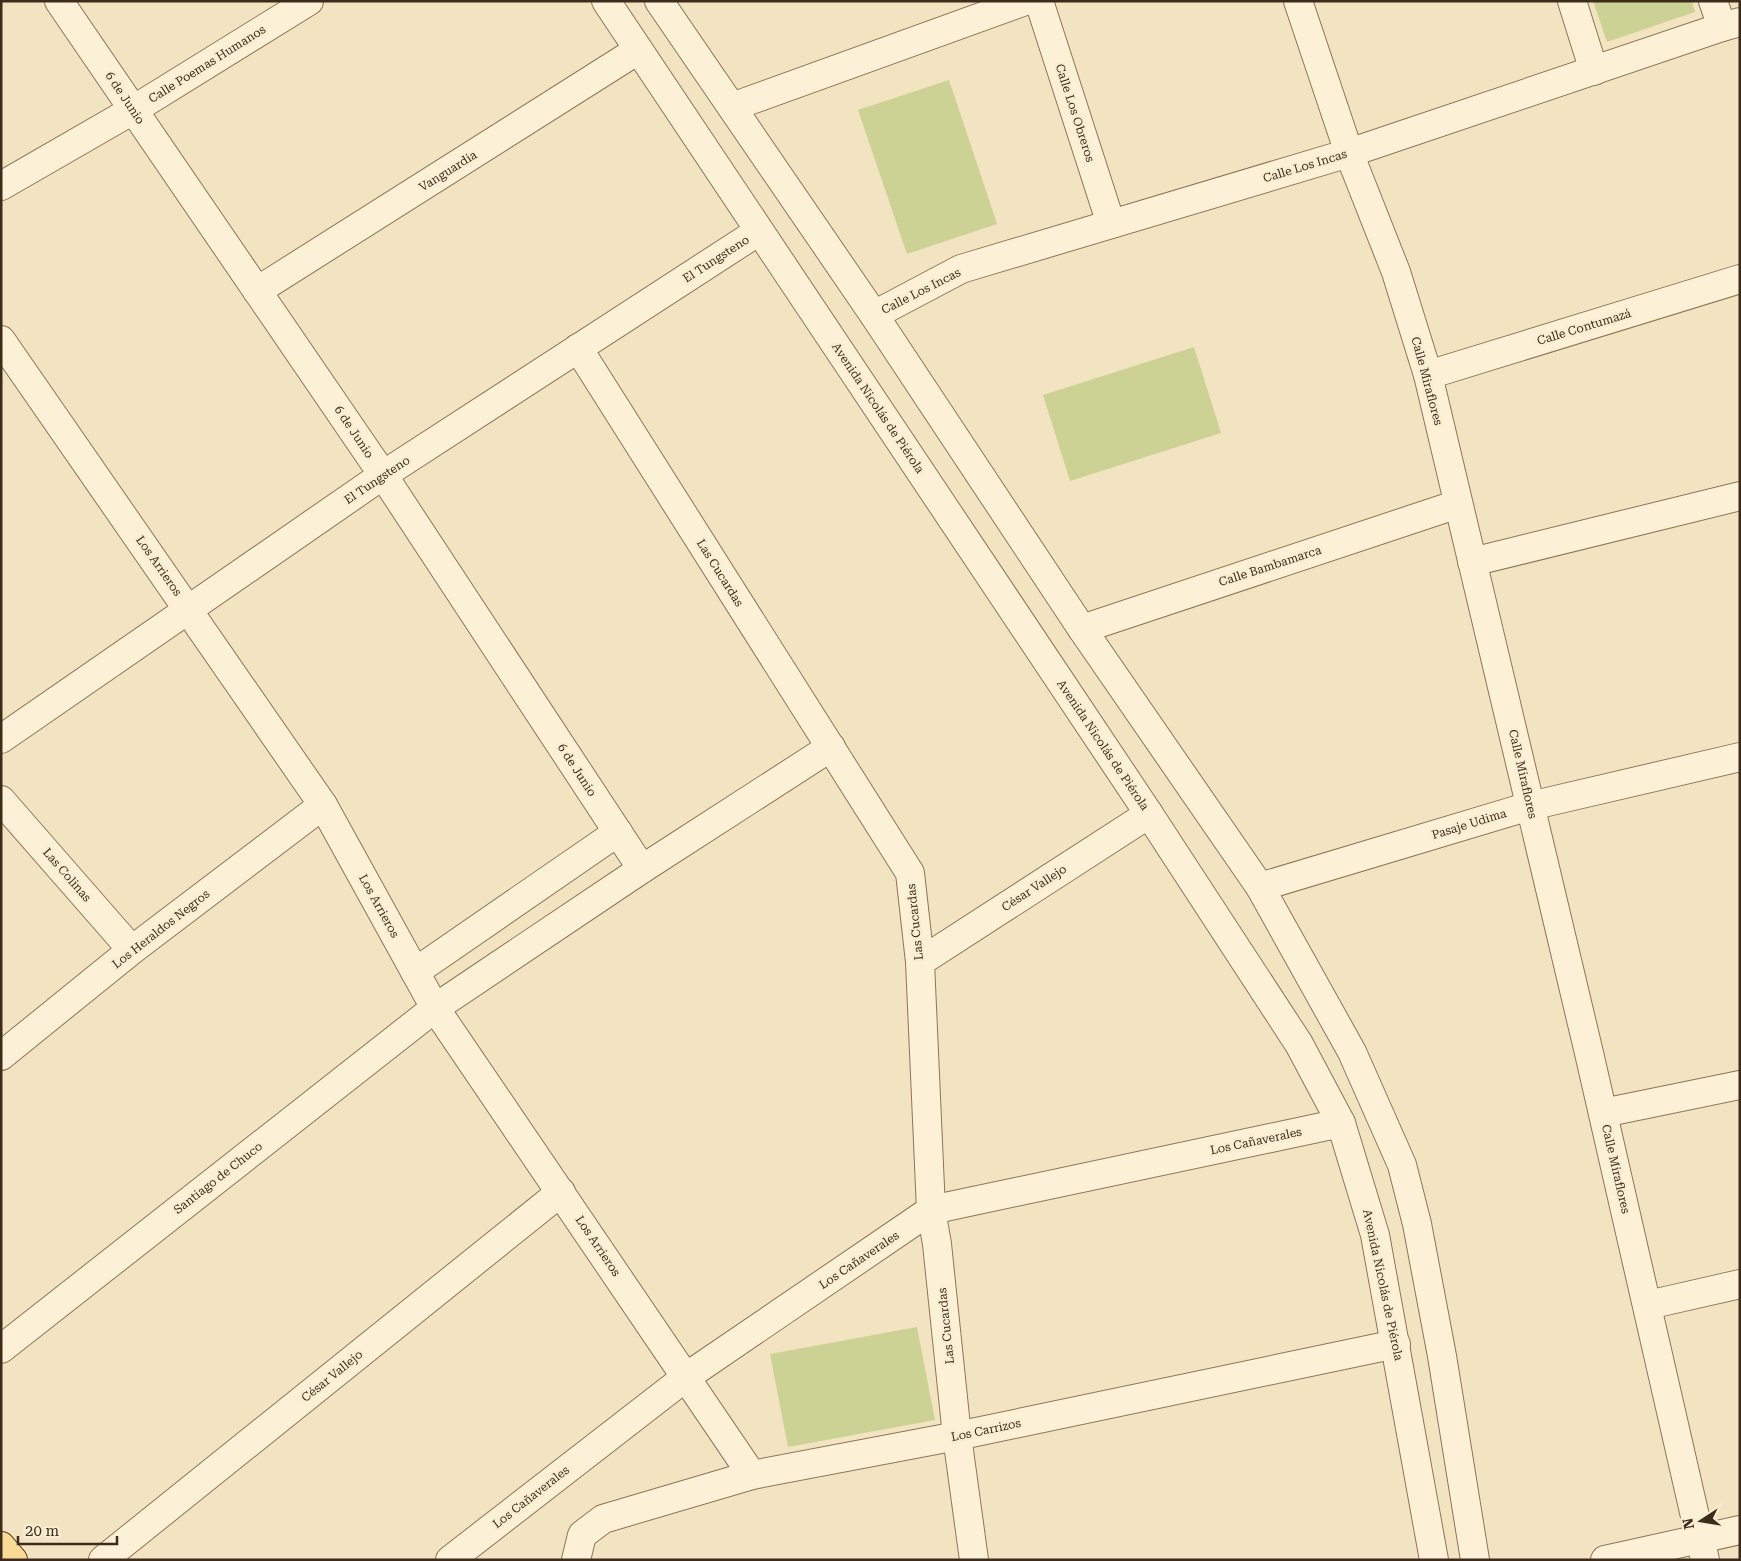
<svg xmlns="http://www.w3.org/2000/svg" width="1741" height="1561" viewBox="0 0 1741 1561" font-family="'Roboto Serif',serif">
	<rect width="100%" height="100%" fill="#f3e4c1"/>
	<g fill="#cbd294">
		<polygon points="1593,1 1692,1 1695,12 1607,42"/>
		<polygon points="949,80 997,224 907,254 858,110"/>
		<polygon points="1194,347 1221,433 1070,481 1043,395"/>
		<polygon points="917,1327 935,1420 788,1447 770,1354"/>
	</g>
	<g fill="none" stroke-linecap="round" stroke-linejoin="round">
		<g stroke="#8f7456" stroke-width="30">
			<g id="minor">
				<polyline points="59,1 383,475 642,869"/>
				<polyline points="606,1 1149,814 1299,1044 1341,1123 1375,1235 1434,1560"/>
				<polyline points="659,1 874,315 1082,629 1260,887 1352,1052 1402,1165 1417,1224 1442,1356 1475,1560"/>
				<polyline points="1039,1 1111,224"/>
				<polyline points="1298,1 1349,153 1396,272 1428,375 1589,1053 1705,1560"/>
				<polyline points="1572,1 1594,71"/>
				<polyline points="1713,1 1722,27"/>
				<polyline points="732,107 1025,1"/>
				<polyline points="1,186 133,110 309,1"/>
				<polyline points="257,291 638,50"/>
				<polyline points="874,315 961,269 1349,153 1722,27 1740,22"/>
				<polyline points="1,340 323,805 435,1008 752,1475"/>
				<polyline points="578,348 910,873 920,962 931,1210 937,1244 957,1436 974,1560"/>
				<polyline points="1428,375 1740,279"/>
				<polyline points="1472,562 1740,496"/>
				<polyline points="1082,629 1458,504"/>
				<polyline points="1,739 383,475 759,231"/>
				<polyline points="1,800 132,950"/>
				<polyline points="1260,887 1530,806 1740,757"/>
				<polyline points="920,962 1149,814"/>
				<polyline points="415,972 618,832"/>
				<polyline points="1,1056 132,950 323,805"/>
				<polyline points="1603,1113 1740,1085"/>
				<polyline points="1648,1305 1740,1284"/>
				<polyline points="1,1349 435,1008 642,869 831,747"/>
				<polyline points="103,1560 561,1192"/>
				<polyline points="450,1560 686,1377 931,1210 1341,1123"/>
				<polyline points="576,1560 582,1535 603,1519 752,1475 957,1436 1396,1344"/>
				<polyline points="1605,1560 1740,1530"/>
			</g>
		</g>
		<g stroke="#5c422b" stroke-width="30">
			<polyline id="major" points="1,1546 13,1560"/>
		</g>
		<use href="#minor" stroke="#fcf1d6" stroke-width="28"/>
		<use href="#major" stroke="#fadb95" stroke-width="28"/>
	</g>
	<g text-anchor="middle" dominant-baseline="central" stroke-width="5" stroke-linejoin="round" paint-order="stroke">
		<g font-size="12" fill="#3d2c1c" stroke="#f9eed2">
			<text transform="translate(207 64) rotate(-32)">Calle Poemas Humanos</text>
			<text transform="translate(125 98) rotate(56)">6 de Junio</text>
			<text transform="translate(1075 113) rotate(72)">Calle Los Obreros</text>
			<text transform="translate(1305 166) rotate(-17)">Calle Los Incas</text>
			<text transform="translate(448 171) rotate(-32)">Vanguardia</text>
			<text transform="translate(716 259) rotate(-33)">El Tungsteno</text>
			<text transform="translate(921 291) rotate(-27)">Calle Los Incas</text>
			<text transform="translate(1584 327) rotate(-17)">Calle Contumazá</text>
			<text transform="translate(1427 381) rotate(75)">Calle Miraflores</text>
			<text transform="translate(878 408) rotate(56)">Avenida Nicolás de Piérola</text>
			<text transform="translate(354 432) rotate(56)">6 de Junio</text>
			<text transform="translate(377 480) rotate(-34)">El Tungsteno</text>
			<text transform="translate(159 566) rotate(55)">Los Arrieros</text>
			<text transform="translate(1270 566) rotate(-18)">Calle Bambamarca</text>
			<text transform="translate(720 573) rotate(58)">Las Cucardas</text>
			<text transform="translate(1103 745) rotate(56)">Avenida Nicolás de Piérola</text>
			<text transform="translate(577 770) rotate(57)">6 de Junio</text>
			<text transform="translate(1523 774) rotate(77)">Calle Miraflores</text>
			<text transform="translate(1469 824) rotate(-17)">Pasaje Udima</text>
			<text transform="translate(67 875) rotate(49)">Las Colinas</text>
			<text transform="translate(1034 888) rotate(-33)">César Vallejo</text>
			<text transform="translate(379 906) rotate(61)">Los Arrieros</text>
			<text transform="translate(915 922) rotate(-96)">Las Cucardas</text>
			<text transform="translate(161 929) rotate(-38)">Los Heraldos Negros</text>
			<text transform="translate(1256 1141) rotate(-12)">Los Cañaverales</text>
			<text transform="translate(1616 1169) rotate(77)">Calle Miraflores</text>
			<text transform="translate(218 1178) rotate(-38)">Santiago de Chuco</text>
			<text transform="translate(598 1246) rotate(56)">Los Arrieros</text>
			<text transform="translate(859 1260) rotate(-34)">Los Cañaverales</text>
			<text transform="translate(1383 1285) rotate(78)">Avenida Nicolás de Piérola</text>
			<text transform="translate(946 1326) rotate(-96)">Las Cucardas</text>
			<text transform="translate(332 1376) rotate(-39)">César Vallejo</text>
			<text transform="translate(986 1430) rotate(-12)">Los Carrizos</text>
			<text transform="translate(531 1497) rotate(-38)">Los Cañaverales</text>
		</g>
	</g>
	<rect width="1741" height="1561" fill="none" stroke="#3d2c1c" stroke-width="5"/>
	<g transform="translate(1701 1521) rotate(258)" stroke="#f9eed2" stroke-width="4" paint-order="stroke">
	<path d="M0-4L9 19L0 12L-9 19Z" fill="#3d2c1c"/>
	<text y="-8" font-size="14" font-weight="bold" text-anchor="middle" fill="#3d2c1c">N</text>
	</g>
	<path d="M18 1536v8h99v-8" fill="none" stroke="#3d2c1c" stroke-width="2.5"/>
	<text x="25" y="1536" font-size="15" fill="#3d2c1c" stroke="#f9eed2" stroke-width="4" paint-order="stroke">20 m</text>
</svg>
